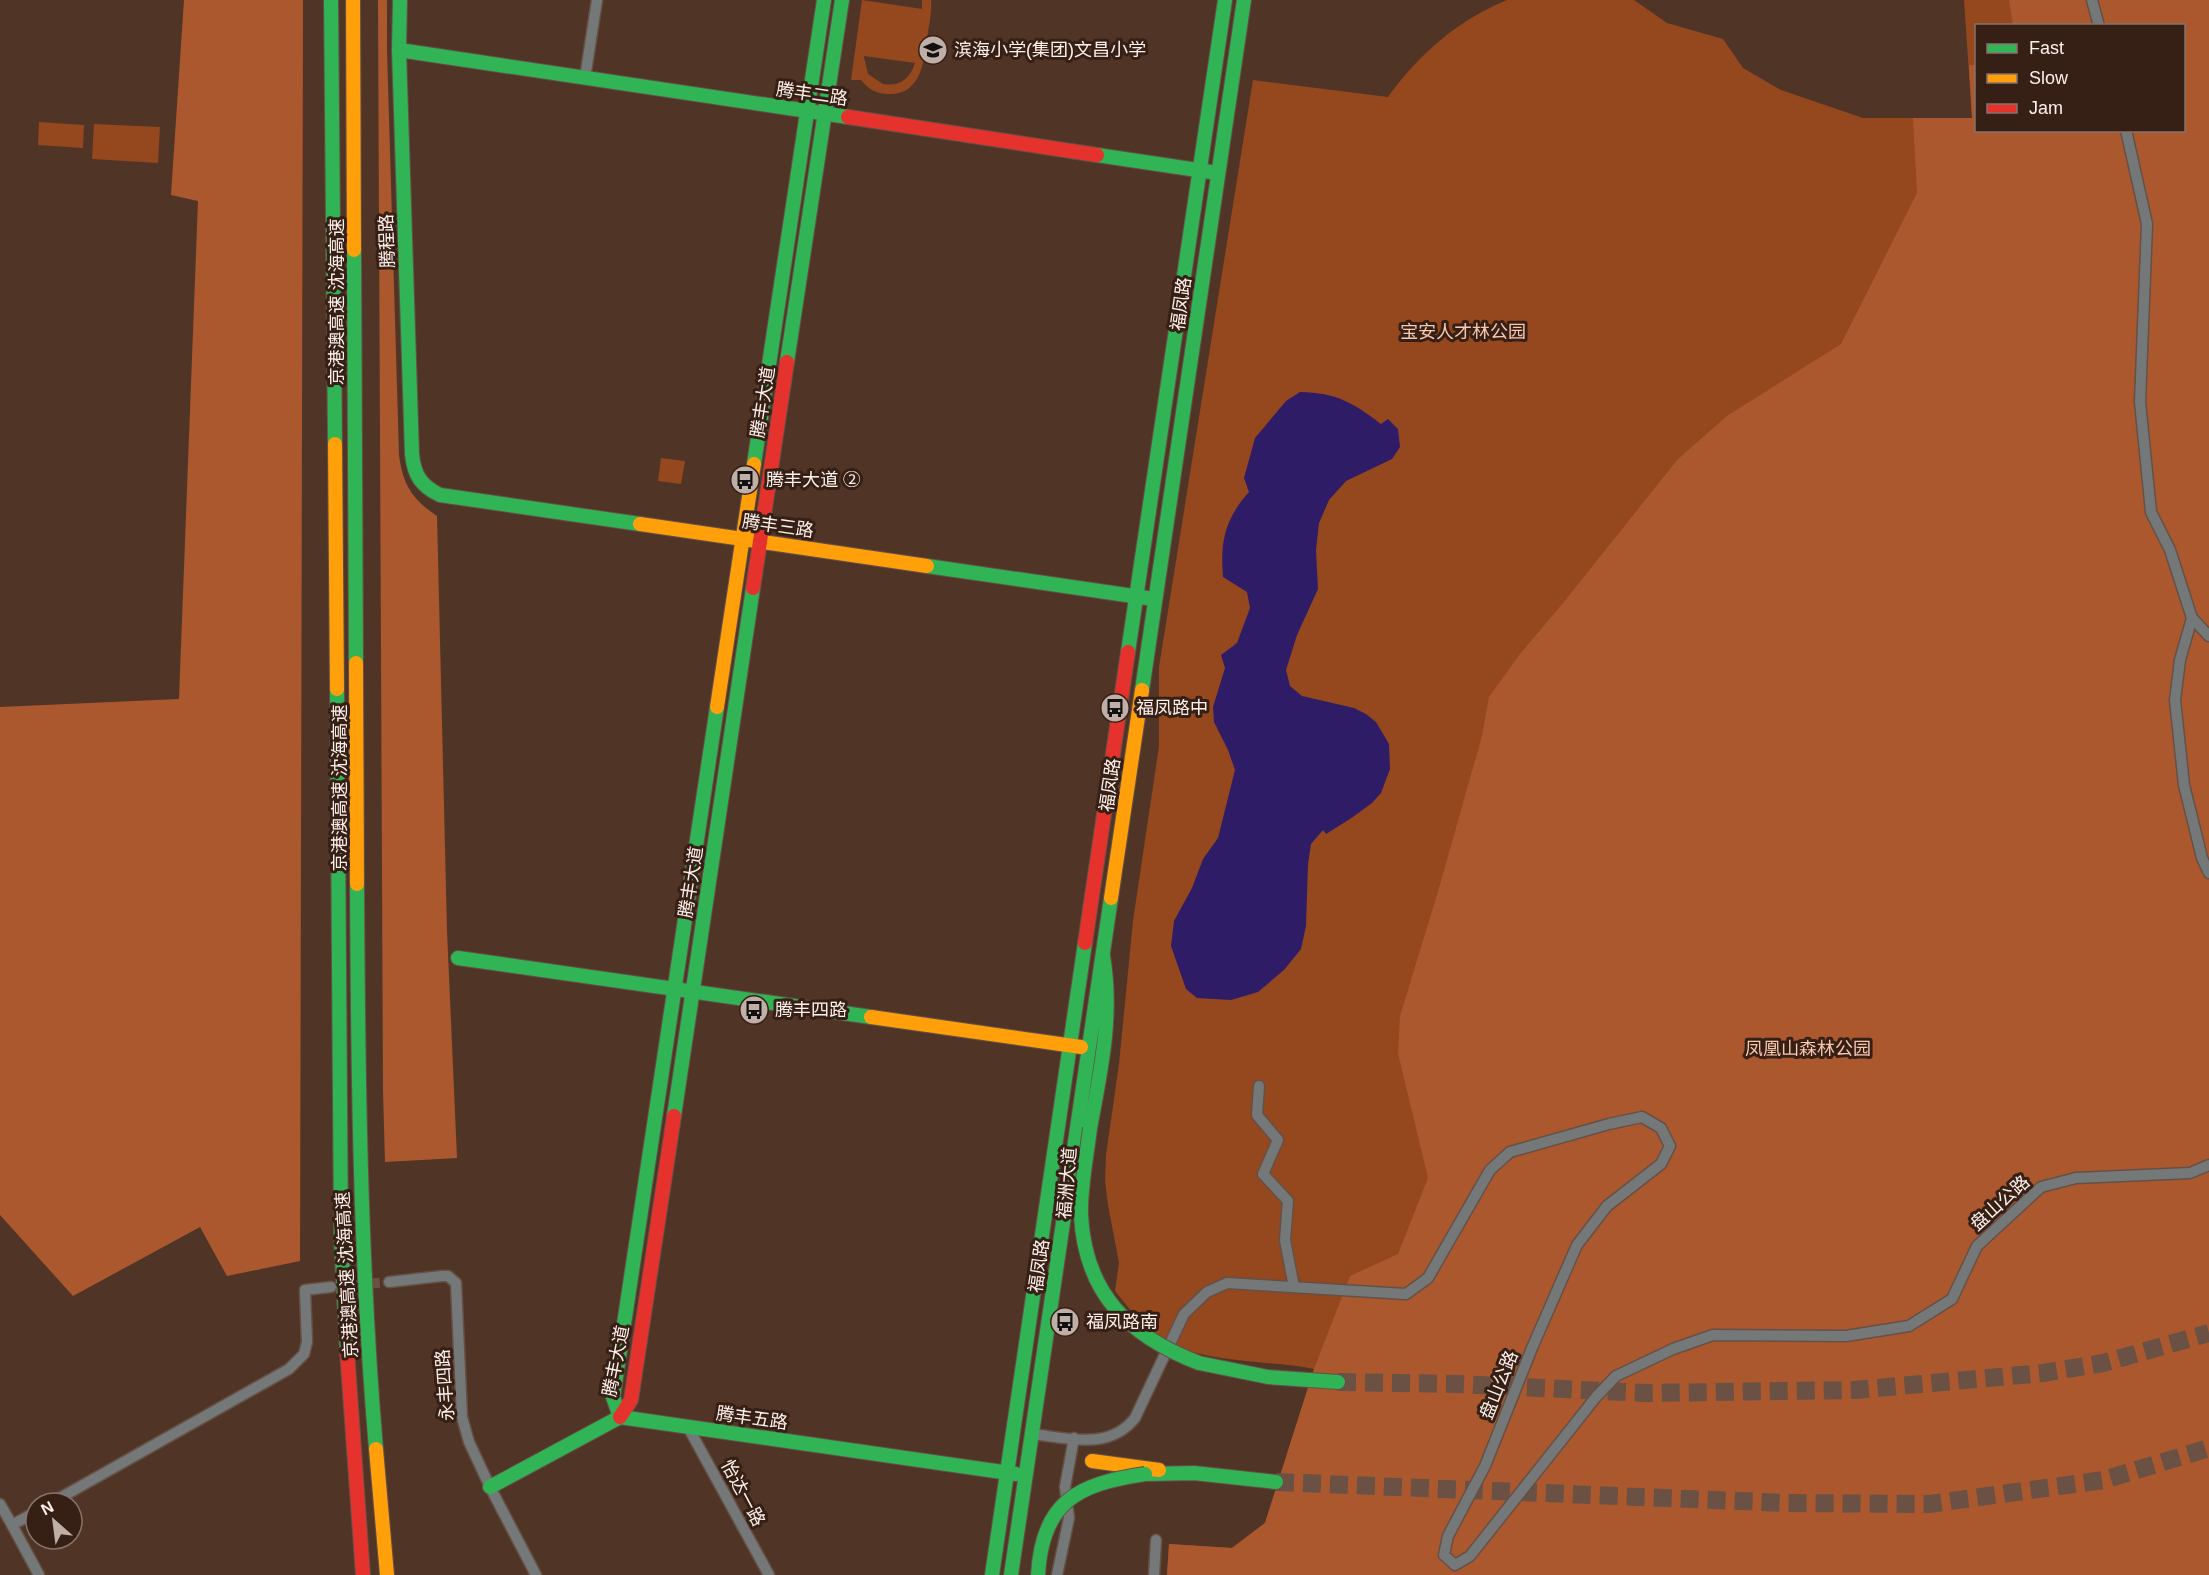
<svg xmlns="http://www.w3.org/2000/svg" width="2209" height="1575" viewBox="0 0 2209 1575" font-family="Arial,'Noto Sans SC',sans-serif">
	<rect width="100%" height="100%" fill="#503527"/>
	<g fill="#95471e" fill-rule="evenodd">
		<path d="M862,0l60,9v-9h9c1,13 -2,25 -4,38 -3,24 -6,56 -37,56 -12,1 -22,-5 -29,-14h-10zM864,57v-1l51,7c-5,16 -16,24 -32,21l-15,-10z"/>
		<path d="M1507,0h127l33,23 56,16 20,29 38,22 82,28h109l-8,-118h245v1575h-1042l2,-31 63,4 33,-25 49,-154c-50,-10 -121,-4 -162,-37 -14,-12 -25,-26 -37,-41l4,-28 -11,-58 -3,-24 1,-26 13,-91 14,-143 26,-175v-79l94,-587 135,17c31,-43 70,-77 119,-97zM1976,26h208v104h-208z"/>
		<polygon points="39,122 84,125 83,148 38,145"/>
		<polygon points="94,124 160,127 158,163 92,159"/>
		<polygon points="661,458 685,461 681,484 658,481"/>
	</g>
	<g fill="#ac582f">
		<polygon points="184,0 303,0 300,1261 227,1276 200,1227 73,1296 0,1215 0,707 179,699 198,201 171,195"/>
		<path d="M378,0h9v50l12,405c4,30 13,44 38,61l10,415 10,227 -72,4 -2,-71z"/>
		<polygon points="2009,0 2209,0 2209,1575 1167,1575 1169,1544 1232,1548 1265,1523 1314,1369 1350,1276 1398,1254 1428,1178 1398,1053 1400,1016 1437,895 1482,736 1489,697 1520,654 1563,603 1678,459 1727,416 1841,344 1917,193 1913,118 1972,118 1969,65 1976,65 1976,130 2184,130 2184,26 2013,25"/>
	</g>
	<path fill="#2f1c66" d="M1300,392c37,1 52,10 81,32l7,-5 10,10 2,18 -8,12 -46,22 -17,19 -10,23 -3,27 2,39 -21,46 -11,35 4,16 12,10 52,12 12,6 10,8 13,22 1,25 -9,24 -9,10 -22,16 -24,15 -3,-4 -12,14 -3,20 -2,62 -5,23 -17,21 -26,22 -27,8 -34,-2 -11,-9 -15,-43 3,-25 18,-33 11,-29 15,-21 17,-68 -7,-20 -14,-28 -1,-15 12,-39 -4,-13 16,-12 13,-35 -3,-16 -24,-15c-3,-36 2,-58 26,-85l-5,-14 11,-40 31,-37z"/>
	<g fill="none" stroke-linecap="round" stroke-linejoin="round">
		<polyline stroke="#6a5144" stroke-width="10" stroke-dasharray="10 5" stroke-linecap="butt" points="340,1286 389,1282"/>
		<g stroke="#6a5144" stroke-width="18" stroke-dasharray="18 9" stroke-linecap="butt">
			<polyline points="1338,1382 1457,1384 1647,1393 1855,1390 2043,1373 2103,1363 2209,1333"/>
			<polyline points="1276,1482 1787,1503 1929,1504 2104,1480 2209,1448"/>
		</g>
		<g stroke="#655046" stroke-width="13">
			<g id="street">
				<polyline points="2092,0 2099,26"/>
				<polyline points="585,78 597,0"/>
				<polyline points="2126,130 2147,224 2140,402 2151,512 2170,550 2192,618 2209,636"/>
				<polyline points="2192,618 2180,660 2175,700 2184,785 2202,858 2209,873"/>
				<polyline points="1259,1086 1257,1115 1278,1140 1263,1174 1288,1201 1285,1240 1293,1282"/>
				<polyline points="389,1282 442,1276 448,1276 456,1283 462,1417 469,1442 490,1487 536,1575"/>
				<polyline points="688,1427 769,1575"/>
				<path d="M1032,1434c36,4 77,17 103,-16l49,-104 23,-22 20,-9 179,11 22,-16 62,-108 20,-18 99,-28 33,-7 19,11 9,18 -9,18 -54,42 -30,39 -45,103 -47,118 -37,70 -4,19 11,10 15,-9 126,-159 20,-21 57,-27 40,-14 133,1 63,-10 43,-27 25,-53 64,-59 35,-9 114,-5 19,-8"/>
				<polyline points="51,1503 289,1369 304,1354 307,1342 305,1290 331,1287"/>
				<polyline points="0,1504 12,1525 36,1512"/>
				<polyline points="12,1525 39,1575"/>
				<polyline points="1057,1575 1069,1518 1065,1487 1074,1438"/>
				<polyline points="1154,1575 1156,1540"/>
			</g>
		</g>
		<g stroke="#655046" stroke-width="16">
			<g id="fast">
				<polyline points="331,0 335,444"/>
				<path d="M400,0l-1,50 13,404c2,21 9,32 28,41l200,29"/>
				<polyline points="399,50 848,117"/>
				<polyline points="1097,155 1211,172"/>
				<polyline points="354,250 356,663"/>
				<polyline points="787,362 842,0"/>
				<polyline points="754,464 824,0"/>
				<polyline points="927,566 1147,598"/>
				<polyline points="1128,652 1225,0"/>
				<polyline points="337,689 341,1237 347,1351"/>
				<polyline points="1142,690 1244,0"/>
				<path d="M357,884c1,189 3,377 19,565"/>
				<polyline points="458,958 871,1017"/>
				<polyline points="674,1116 753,588"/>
				<path d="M1090,1128c11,-58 23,-113 13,-172"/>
				<polyline points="1199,1363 1268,1377 1338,1382"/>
				<polyline points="620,1417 613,1397 717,707"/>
				<polyline points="1145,1474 1194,1473 1276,1482"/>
				<polyline points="490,1487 620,1417 1016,1474"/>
				<polyline points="992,1575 1085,943"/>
				<polyline points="1011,1575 1111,898"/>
			</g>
		</g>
		<g stroke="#655046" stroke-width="16">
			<g id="slow">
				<polyline points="353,0 354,250"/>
				<polyline points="335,444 337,689"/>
				<polyline points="640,524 927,566"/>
				<polyline points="356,663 357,884"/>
				<polyline points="717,707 754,464"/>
				<polyline points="1111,898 1142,690"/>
				<polyline points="871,1017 1081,1047"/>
				<polyline points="376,1449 387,1575"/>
				<polyline points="1092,1461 1159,1470"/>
			</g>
		</g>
		<g stroke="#655046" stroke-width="16">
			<g id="jam">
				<polyline points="848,117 1097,155"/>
				<polyline points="753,588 787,362"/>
				<polyline points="1085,943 1128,652"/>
				<polyline points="347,1351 363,1575"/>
				<polyline points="620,1417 631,1400 674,1116"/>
			</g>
		</g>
		<use href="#street" stroke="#757879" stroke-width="10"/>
		<use href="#fast" stroke="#30b455" stroke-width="14"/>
		<use href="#slow" stroke="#ff9f0a" stroke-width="14"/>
		<use href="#jam" stroke="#e5322d" stroke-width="14"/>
		<g stroke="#655046" stroke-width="16" stroke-linecap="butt">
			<g id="fast-bridge">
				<path d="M1090,1128c-3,27 -10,60 -9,87 4,79 48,121 118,148"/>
				<path d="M1038,1575c4,-73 39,-91 107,-101"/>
			</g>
		</g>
		<use href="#fast-bridge" stroke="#30b455" stroke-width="14"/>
	</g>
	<defs>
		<g id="school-disc" transform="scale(1.5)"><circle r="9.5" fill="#c0afa6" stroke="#361f14"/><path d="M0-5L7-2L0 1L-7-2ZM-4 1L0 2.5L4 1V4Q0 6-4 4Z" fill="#111"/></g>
		<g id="bus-disc" transform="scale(1.5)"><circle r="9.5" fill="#c0afa6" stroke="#361f14"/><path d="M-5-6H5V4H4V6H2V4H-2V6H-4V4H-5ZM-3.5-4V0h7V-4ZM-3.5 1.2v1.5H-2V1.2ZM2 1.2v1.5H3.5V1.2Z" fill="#111"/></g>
	</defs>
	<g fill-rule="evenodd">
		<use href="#school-disc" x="933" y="50"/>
		<use href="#bus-disc" x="745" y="480"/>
		<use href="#bus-disc" x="1115" y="708"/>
		<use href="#bus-disc" x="754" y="1010"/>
		<use href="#bus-disc" x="1065" y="1322"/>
	</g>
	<g text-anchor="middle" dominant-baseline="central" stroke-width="6" stroke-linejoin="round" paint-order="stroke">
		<g font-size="18" fill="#fdf0eb" stroke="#361f14" text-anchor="start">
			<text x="954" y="50">滨海小学(集团)文昌小学</text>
			<text x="766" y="480">腾丰大道 ②</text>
			<text x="1136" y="708">福凤路中</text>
			<text x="775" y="1010">腾丰四路</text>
			<text x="1086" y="1322">福凤路南</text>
		</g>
		<g font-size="18" fill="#fdf0eb" stroke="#361f14">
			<text transform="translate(812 94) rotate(8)">腾丰二路</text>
			<text transform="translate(387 241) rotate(-92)">腾程路</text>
			<text transform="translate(337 302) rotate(-90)">京港澳高速 沈海高速</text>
			<text transform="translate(1181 304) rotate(-82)">福凤路</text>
			<text transform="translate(763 402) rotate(-81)">腾丰大道</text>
			<text transform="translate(778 526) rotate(8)">腾丰三路</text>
			<text transform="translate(1110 785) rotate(-82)">福凤路</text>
			<text transform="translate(340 788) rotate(-90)">京港澳高速 沈海高速</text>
			<text transform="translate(691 882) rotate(-81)">腾丰大道</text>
			<text transform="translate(1067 1183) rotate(-85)">福洲大道</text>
			<text transform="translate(2000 1203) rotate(-42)">盘山公路</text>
			<text transform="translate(1039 1266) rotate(-82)">福凤路</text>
			<text transform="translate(347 1275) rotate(-93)">京港澳高速 沈海高速</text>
			<text transform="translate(616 1361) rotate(-79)">腾丰大道</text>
			<text transform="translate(445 1385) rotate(-94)">永丰四路</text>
			<text transform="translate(1499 1385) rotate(-68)">盘山公路</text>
			<text transform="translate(752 1418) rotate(8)">腾丰五路</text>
			<text transform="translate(743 1493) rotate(62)">怡达一路</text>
		</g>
		<g font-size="18" fill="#f9c7b0" stroke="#361f14">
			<text x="1463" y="332">宝安人才林公园</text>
			<text x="1808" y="1049">凤凰山森林公园</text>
		</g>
	</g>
	<rect x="1975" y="24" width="210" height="108" fill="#361f14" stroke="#86736a" stroke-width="1.5"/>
	<rect x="1987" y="44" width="30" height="9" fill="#30b455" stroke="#86736a" stroke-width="1.5"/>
	<text x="2029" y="54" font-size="18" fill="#fdf0eb">Fast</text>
	<rect x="1987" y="74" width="30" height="9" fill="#ff9f0a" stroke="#86736a" stroke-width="1.5"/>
	<text x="2029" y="84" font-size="18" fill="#fdf0eb">Slow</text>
	<rect x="1987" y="104" width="30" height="9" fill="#e5322d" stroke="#86736a" stroke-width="1.5"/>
	<text x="2029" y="114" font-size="18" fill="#fdf0eb">Jam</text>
	<g transform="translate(54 1521) rotate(332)"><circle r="28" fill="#361f14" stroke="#86736a" stroke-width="1.5"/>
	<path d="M0-4.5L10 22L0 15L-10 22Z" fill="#c0afa6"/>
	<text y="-9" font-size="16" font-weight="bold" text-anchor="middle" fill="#fdf0eb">N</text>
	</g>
</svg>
